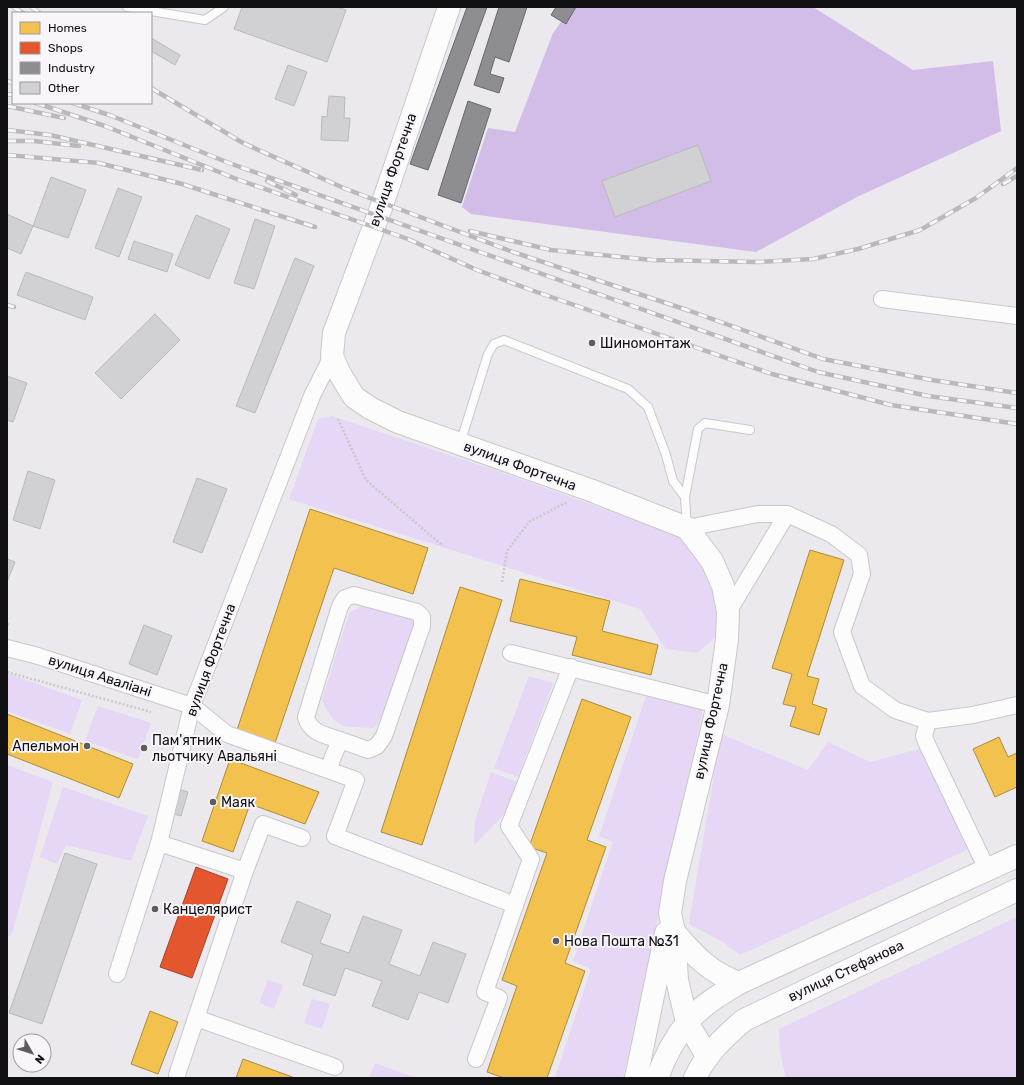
<svg xmlns="http://www.w3.org/2000/svg" width="1024" height="1085" viewBox="0 0 1024 1085" font-family="Rubik,sans-serif">
	<rect width="100%" height="100%" fill="#ebe9ed"/>
	<g fill="#e5d7f5">
		<polygon points="332,416 506,474 685,538 716,586 718,635 697,653 666,649 640,609 289,499 318,419"/>
		<path d="M364,605l50,14 3,16 -26,70 -17,23c-30,-1 -38,2 -52,-28l27,-87z"/>
		<polygon points="7,673 82,700 70,734 7,711"/>
		<polygon points="529,676 553,683 518,777 494,768"/>
		<polygon points="646,696 703,710 623,1078 555,1078 591,969 573,961 613,842 599,836"/>
		<polygon points="98,706 151,723 138,759 85,741"/>
		<polygon points="721,734 808,770 828,742 870,762 923,748 967,850 740,955 723,942 689,924"/>
		<polygon points="7,765 53,782 12,934 7,938"/>
		<polygon points="491,772 525,785 523,792 494,825 474,845 475,821"/>
		<polygon points="63,787 148,816 131,861 66,845 57,864 40,857"/>
		<polygon points="1017,917 1017,1078 786,1078 780,1051 779,1029"/>
		<polygon points="268,980 283,985 274,1009 259,1003"/>
		<polygon points="312,999 330,1004 322,1029 304,1023"/>
		<polygon points="375,1063 416,1078 369,1078"/>
	</g>
	<polygon fill="#d1bde8" points="572,7 813,7 913,70 993,61 1001,131 857,197 756,252 471,214 462,207 488,128 515,132 553,33"/>
	<g fill="#f2c14e" stroke="#ae8c3c">
		<polygon points="310,509 428,548 413,594 334,568 274,746 236,733"/>
		<polygon points="810,550 844,560 807,676 819,679 812,704 827,709 819,735 790,726 796,707 783,704 792,674 772,668"/>
		<polygon points="520,579 610,601 602,631 658,645 651,675 572,655 577,637 510,621"/>
		<polygon points="460,587 502,600 422,845 381,832"/>
		<polygon points="582,699 631,717 587,840 606,847 565,963 585,971 547,1078 504,1078 487,1072 517,986 502,980 547,853 529,847"/>
		<polygon points="7,714 133,764 119,798 7,754"/>
		<polygon points="999,737 1008,757 1017,753 1017,787 995,797 973,749"/>
		<polygon points="230,759 319,792 305,824 250,804 233,852 202,841"/>
		<polygon points="150,1011 178,1022 158,1074 131,1064"/>
		<polygon points="243,1059 295,1078 236,1078"/>
	</g>
	<polygon fill="#e4572e" stroke="#a54226" points="196,867 228,879 192,978 160,967"/>
	<g fill="#8d8d92" stroke="#68686c">
		<polygon points="467,7 487,7 428,170 410,164"/>
		<polygon points="499,7 527,7 509,62 495,57 490,74 504,78 499,93 474,85"/>
		<polygon points="556,7 576,7 566,24 551,15"/>
		<polygon points="468,101 491,109 461,203 438,195"/>
	</g>
	<g fill="#d1d0d3" stroke="#bab9bc">
		<polygon points="242,7 337,7 346,10 327,62 234,29"/>
		<polygon points="151,38 180,55 175,65 151,51"/>
		<polygon points="288,65 307,72 294,106 275,99"/>
		<polygon points="329,96 345,97 344,118 350,118 348,141 321,140 322,116 327,117"/>
		<polygon points="698,145 711,181 615,217 602,181"/>
		<polygon points="51,177 86,190 68,238 33,226"/>
		<polygon points="118,188 142,197 119,257 95,248"/>
		<polygon points="7,214 33,226 21,254 7,248"/>
		<polygon points="196,215 230,229 209,279 175,265"/>
		<polygon points="255,219 275,226 254,289 234,283"/>
		<polygon points="134,241 173,254 167,272 128,259"/>
		<polygon points="295,258 314,266 255,413 236,406"/>
		<polygon points="26,272 93,297 85,320 17,295"/>
		<polygon points="155,314 180,340 121,399 95,373"/>
		<polygon points="7,376 27,383 13,422 7,420"/>
		<polygon points="28,471 55,480 40,529 13,520"/>
		<polygon points="197,478 227,489 202,553 173,542"/>
		<polygon points="7,559 15,562 7,582"/>
		<polygon points="144,625 172,636 157,675 129,664"/>
		<polygon points="178,789 188,792 181,816 171,813"/>
		<polygon points="65,853 97,864 42,1024 9,1013"/>
		<polygon points="297,901 331,915 320,943 349,953 363,916 402,930 389,964 420,976 433,942 466,954 448,1003 419,992 408,1020 372,1006 382,981 345,968 335,996 303,985 313,955 281,942"/>
	</g>
	<g fill="none" stroke-linecap="round" stroke-linejoin="round">
		<g stroke="#c9c7ca" stroke-width="10">
			<g id="lane">
				<polyline points="127,7 205,20 224,7"/>
				<polyline points="460,444 488,354 494,344 504,340 628,389 648,407 666,455 673,481 685,497 687,527"/>
				<polyline points="685,497 698,429 705,423 750,430"/>
			</g>
		</g>
		<g stroke="#c9c7ca" stroke-width="18">
			<g id="street">
				<polyline points="882,299 1017,316"/>
				<polyline points="687,528 758,514 787,514 831,534 859,555 862,574 842,632 862,686 895,710 928,721 973,715 1017,705"/>
				<polyline points="728,612 787,514"/>
				<polyline points="7,648 38,656 192,706 227,734 356,780 335,836 515,905 485,992 499,998 476,1059"/>
				<polyline points="511,653 718,705"/>
				<polyline points="928,721 924,736 926,742 987,869"/>
				<path d="M328,769l12,-29c-15,-5 -30,-7 -34,-23l34,-111 5,-8 9,-3 63,17 5,5v9l-38,110 -7,10 -9,4 -28,-10"/>
				<polyline points="159,843 245,871"/>
				<polyline points="515,905 531,859 509,826 571,667"/>
				<polyline points="117,974 159,843 192,706 312,396 332,356"/>
				<polyline points="196,1018 335,1067"/>
				<polyline points="177,1075 245,871 263,824 302,838"/>
			</g>
		</g>
		<g stroke="#c9c7ca" stroke-width="24">
			<g id="secondary">
				<polyline points="449,7 381,208 334,333 332,356 340,374 354,397 370,408 398,422 590,490 687,528 712,561 723,586 728,612 727,639 718,705 675,881 670,913 674,932 677,980 687,1022 707,1056"/>
				<path d="M674,932c21,24 35,40 65,51"/>
				<polyline points="636,1078 666,933"/>
				<path d="M657,1078c7,-19 17,-39 30,-55 13,-17 34,-29 52,-40l278,-127"/>
				<path d="M695,1078c11,-24 29,-41 49,-58l273,-130"/>
			</g>
		</g>
		<g stroke="#c9c9ca" stroke-width="2.5" stroke-dasharray="2 2" stroke-linecap="butt">
			<polyline points="338,419 366,480 443,546"/>
			<polyline points="502,582 507,551 529,522 567,502"/>
			<polyline points="7,624 10,625"/>
			<polyline points="7,672 151,712"/>
		</g>
		<use href="#lane" stroke="#fcfcfc" stroke-width="8"/>
		<use href="#street" stroke="#fcfcfc" stroke-width="16"/>
		<use href="#secondary" stroke="#fcfcfc" stroke-width="22"/>
		<g stroke="#bab9ba" stroke-width="4.5">
			<g id="rail">
				<polyline points="13,7 23,13"/>
				<polyline points="31,7 40,13"/>
				<polyline points="7,81 13,83"/>
				<polyline points="151,88 243,143 346,189 513,252 690,311 823,359 932,380 1017,393"/>
				<polyline points="7,94 13,95"/>
				<polyline points="36,103 105,126 239,180 408,239 477,270 531,290 772,374 891,405 1017,424"/>
				<polyline points="73,103 112,116 229,163 635,307"/>
				<polyline points="7,106 64,118"/>
				<polyline points="7,130 50,135 202,170"/>
				<polyline points="7,141 34,141 79,146"/>
				<polyline points="7,155 99,163 182,184 315,227"/>
				<polyline points="267,181 296,195"/>
				<polyline points="1003,184 1017,176"/>
				<polyline points="470,231 551,250 652,260 758,262 813,259 858,249 920,230 976,198 1017,168"/>
				<polyline points="7,305 14,307"/>
				<polyline points="630,305 818,372 928,396 1017,408"/>
			</g>
		</g>
		<use href="#rail" stroke="#f8f5fb" stroke-width="3" stroke-dasharray="9" stroke-linecap="butt"/>
	</g>
	<g fill="#5d5c5f" stroke="#f8f5fb" stroke-width="1.5">
		<circle cx="592" cy="343" r="4"/>
		<circle cx="87" cy="746" r="4"/>
		<circle cx="144" cy="748" r="4"/>
		<circle cx="213" cy="802" r="4"/>
		<circle cx="155" cy="909" r="4"/>
		<circle cx="556" cy="941" r="4"/>
	</g>
	<g text-anchor="middle" dominant-baseline="central" stroke-width="4" stroke-linejoin="round" paint-order="stroke">
		<g font-size="14" fill="#111012" stroke="#f8f5fb">
			<text transform="translate(393 170) rotate(-71)">вулиця Фортечна</text>
			<text transform="translate(520 466) rotate(20)">вулиця Фортечна</text>
			<text transform="translate(211 660) rotate(-70)">вулиця Фортечна</text>
			<text transform="translate(100 676) rotate(18)">вулиця Аваліані</text>
			<text transform="translate(711 721) rotate(-78)">вулиця Фортечна</text>
			<text transform="translate(846 971) rotate(-25)">вулиця Стефанова</text>
		</g>
		<g font-size="14" fill="#111012" stroke="#f8f5fb" text-anchor="start">
			<text x="600" y="343">Шиномонтаж</text>
			<text x="152" y="740">Пам'ятник<tspan x="152" dy="16">льотчику Авальяні</tspan></text>
			<text x="79" y="746" text-anchor="end">Апельмон</text>
			<text x="221" y="802">Маяк</text>
			<text x="163" y="909">Канцелярист</text>
			<text x="564" y="941">Нова Пошта №31</text>
		</g>
	</g>
	<rect width="1024" height="1085" fill="none" stroke="#111012" stroke-width="16"/>
	<rect x="12" y="12" width="140" height="92" fill="#f8f5fb" stroke="#9c999e"/>
	<rect x="20" y="22" width="20" height="12" fill="#f2c14e" stroke="#9c999e"/>
	<text x="48" y="32" font-size="12" fill="#111012">Homes</text>
	<rect x="20" y="42" width="20" height="12" fill="#e4572e" stroke="#9c999e"/>
	<text x="48" y="52" font-size="12" fill="#111012">Shops</text>
	<rect x="20" y="62" width="20" height="12" fill="#8d8d92" stroke="#9c999e"/>
	<text x="48" y="72" font-size="12" fill="#111012">Industry</text>
	<rect x="20" y="82" width="20" height="12" fill="#d1d0d3" stroke="#9c999e"/>
	<text x="48" y="92" font-size="12" fill="#111012">Other</text>
	<g transform="translate(32 1053) rotate(129)"><circle r="19" fill="#f8f5fb" stroke="#9c999e"/>
	<path d="M0-3L7 15L0 10L-7 15Z" fill="#5d5c5f"/>
	<text y="-6" font-size="11" font-weight="bold" text-anchor="middle" fill="#111012">N</text>
	</g>
</svg>
